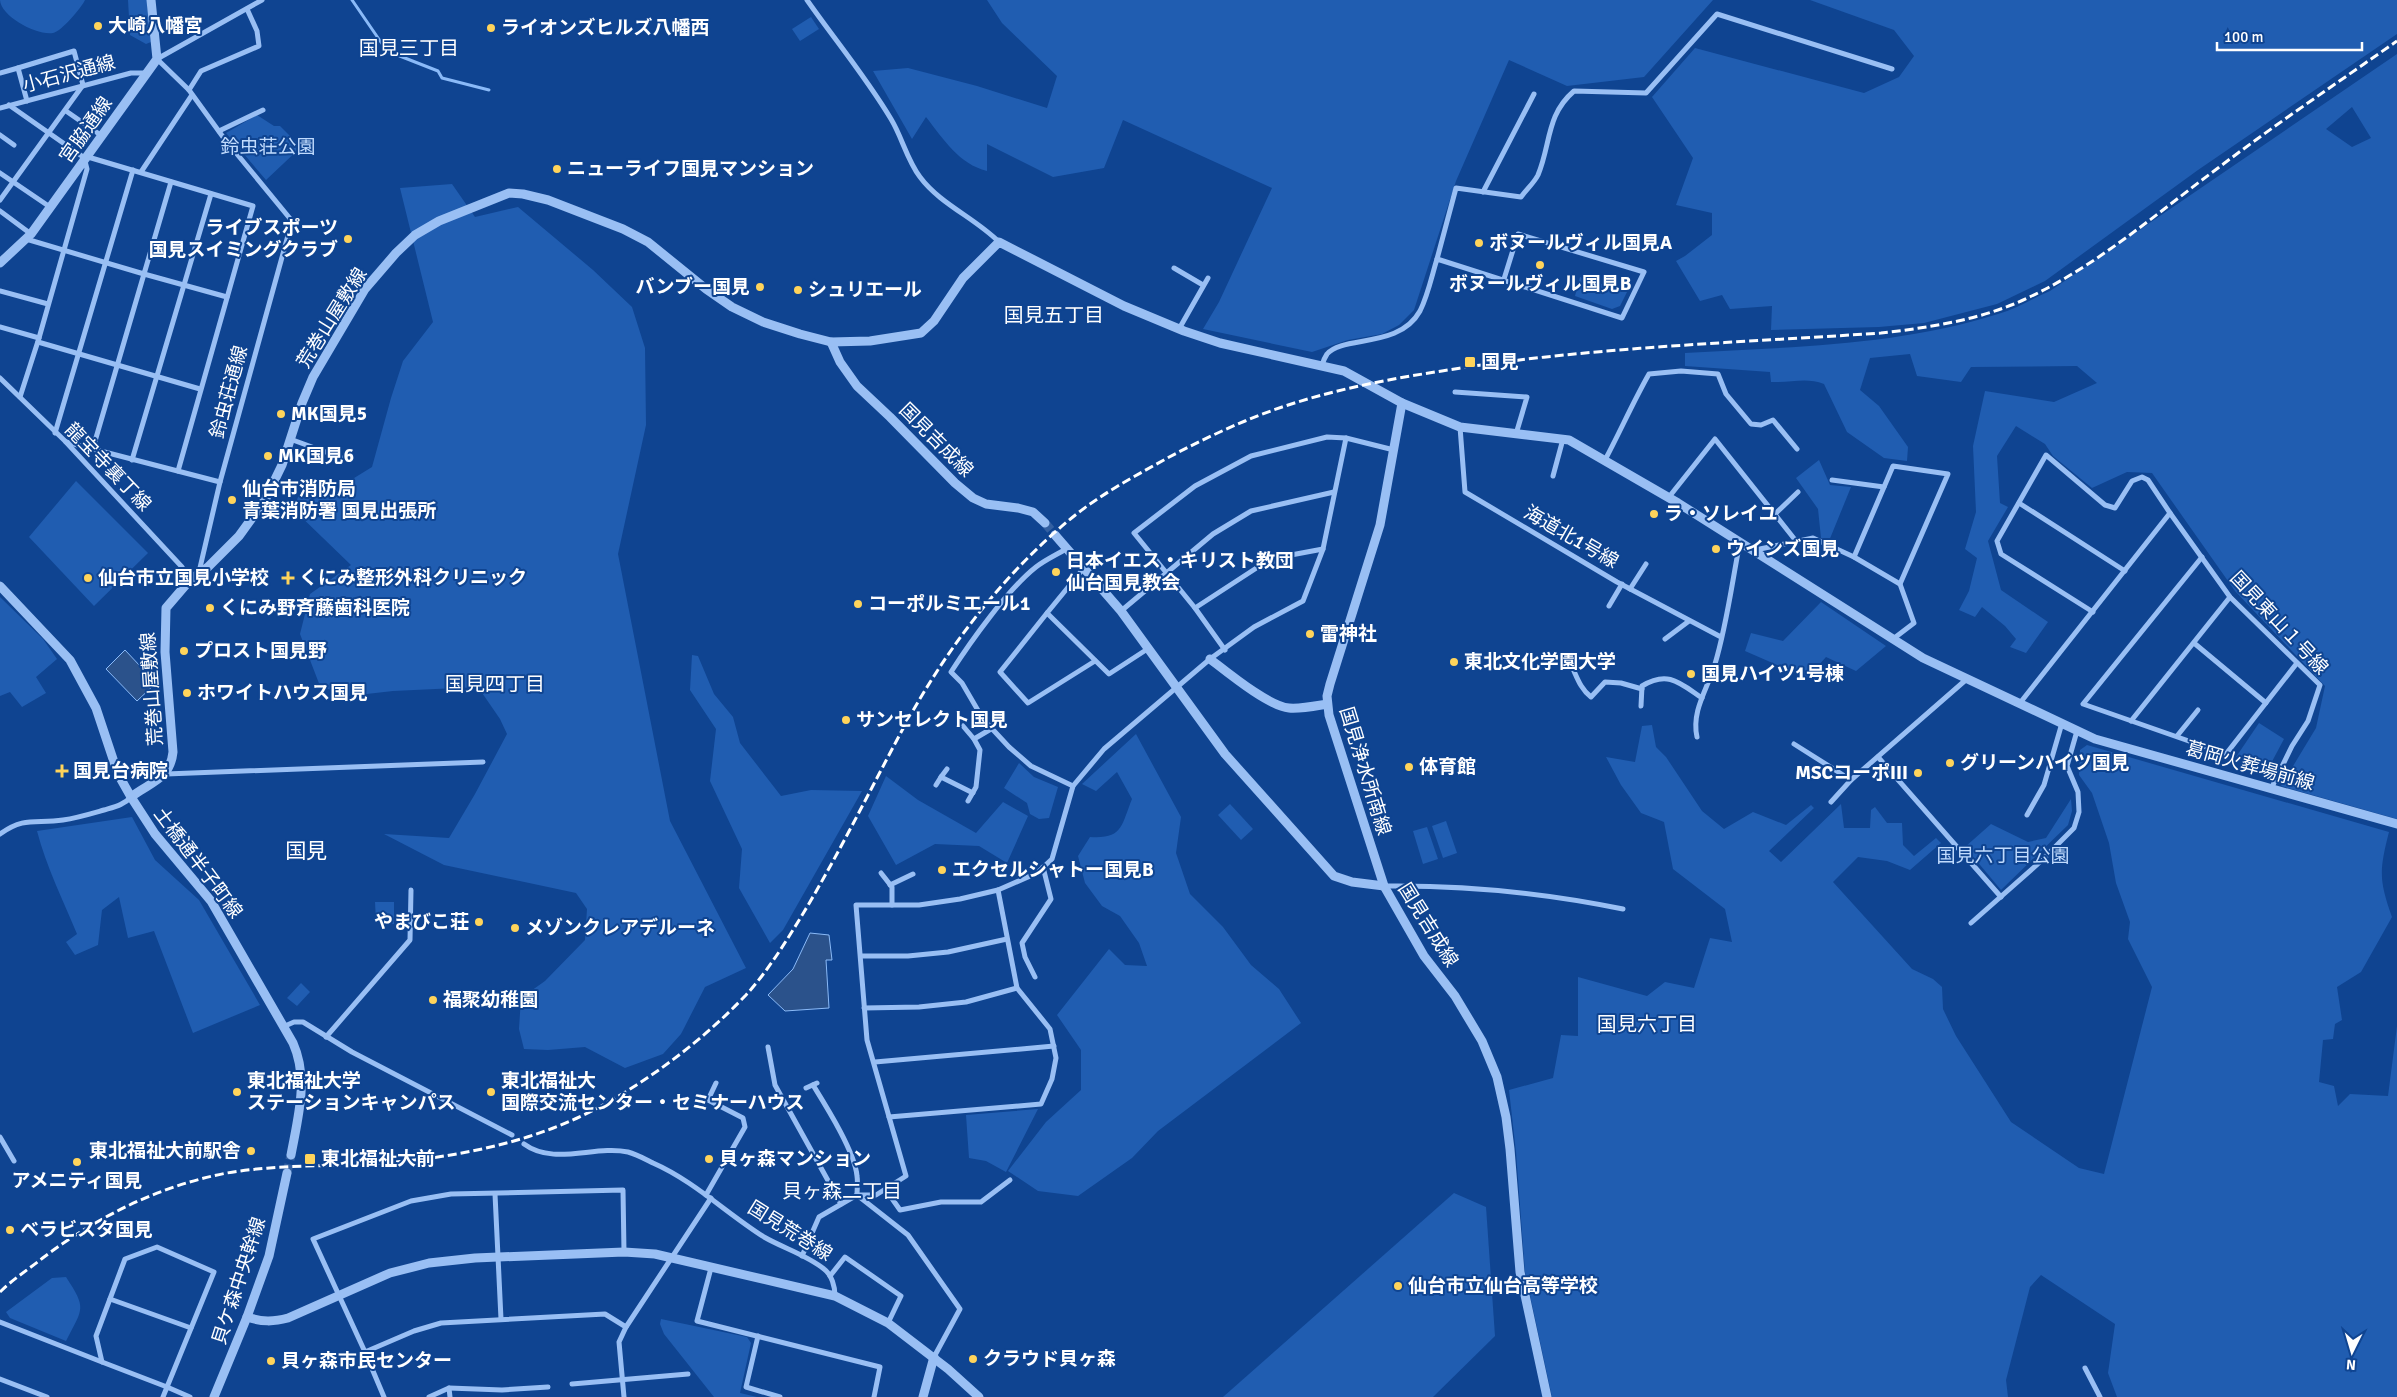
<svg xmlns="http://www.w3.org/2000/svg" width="2397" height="1397" viewBox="0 0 2397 1397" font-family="Signika,'Noto Sans JP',sans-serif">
	<rect width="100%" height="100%" fill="#0f4491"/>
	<g fill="#205db1" fill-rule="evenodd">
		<path d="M0,0h85c-3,7 -24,32 -32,33 -15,3 -52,-16 -53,-33z"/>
		<polygon points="128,0 147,0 151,42 146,44 130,35"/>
		<path d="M987,0h726l-69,77 -77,9 -58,-26 -53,121 -42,129 -15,15 -17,9 -34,6 -36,12 -109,-23 16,-27 53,-114 -149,-68 -19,48 -51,9 -66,-33v27c-28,-7 -43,-31 -61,-54l-14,22 -39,-68 35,-3 69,18 70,22 10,-32 -55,-53z"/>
		<polygon points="1810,0 2397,0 2397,34 2198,170 2045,281 1997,304 1924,323 1879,327 1771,330 1772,306 1730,309 1722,295 1700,301 1676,261 1685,256 1712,235 1712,213 1676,205 1693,158 1652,97 1695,48 1864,93 1899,77 1914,56 1894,30"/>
		<polygon points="811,17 819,29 800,41 792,29"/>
		<path d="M2397,54v765l-116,-33 35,-58 9,-42 -90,-95 -83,-118 -25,-1 -35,16 -39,-32 -8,-12 -29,-18 -19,30 3,47 8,4 -20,34 13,49 47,32 -22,31 -16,-6 6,-8 -11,-13 -23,-19 -7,10 -16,-7 10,-19 8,-33 -12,-9 11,-37 -3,-66 12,-55 69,11 43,-19 -20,-17 -106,1 -10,15 -44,-6 -7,-22 -40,4 -10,32 19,16 29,41 -1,14 -23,-3 -37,-26 -23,-48c-18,-7 -33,-1 -53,-2l-1,-10 -85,-6v-13c105,-6 212,-7 313,-39 18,-5 35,-16 52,-23zM2352,107l19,31 -19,9 -26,-18z"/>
		<polygon points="257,115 274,126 280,126 301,147 266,180 226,133"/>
		<polygon points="452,184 475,217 518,207 593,270 632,307 645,348 646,425 618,554 670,821 746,968 705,987 681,1034 663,1054 625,1068 585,1047 548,1050 524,1049 519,1029 521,998 545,981 585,940 587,909 576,893 444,865 384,834 449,838 475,794 507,734 500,719 478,687 393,691 349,696 320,686 300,634 310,594 351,565 293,509 304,483 333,491 372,467 391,398 403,361 433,322 400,188"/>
		<polygon points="1580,277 1627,292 1620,306 1612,309 1575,296"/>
		<polygon points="1819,460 1830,485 1851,487 1829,541 1821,538 1818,509 1796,478"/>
		<polygon points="76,481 148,553 94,606 29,537"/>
		<polygon points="0,597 43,639 57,659 36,677 46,693 22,707 10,692 0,696"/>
		<polygon points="1821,602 1886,646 1856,671 1826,657 1807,678 1745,651 1751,633 1783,641"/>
		<polygon points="692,655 698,656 714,694 733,717 740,743 781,796 811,790 862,791 783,930 770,943 739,888 742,849 710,781 716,729 690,690"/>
		<polygon points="2259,723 2284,739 2268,769 2236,757"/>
		<path d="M1652,725l4,22 10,10 36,54 22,18 29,-17 33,13 25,-20 3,3 -45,43 12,11 60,-58 3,24h26l1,-18 4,-3 12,16h15l1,22 11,11 22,-18 5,5 -31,27 -23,-9 -29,-4 -25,25 79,87 21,10 9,8 1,22 13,27 55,86 68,46 25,6 48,-187 -24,-48 2,-17 -14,-39 -7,-40 -17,-50 -13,-18 1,-25 7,-5 302,87c-10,39 -10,48 3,85l-31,55 -24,15 5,33 -7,4 -2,15 -10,1 -4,42 15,4 4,20 12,-12 38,2 9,-70v371h-280l-9,-24 7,-49 -74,-49 -11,12 -24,93 2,17h-456l-27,-125 -9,-120 -7,-62 44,-12 8,-43 17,1v-59l69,19 18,-14 29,6 16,-50 22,4 -7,-33 -52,-40 -9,-47 -23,-9 -20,-28 -15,-28 29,5 7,-36z"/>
		<path d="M1136,734l45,83 -5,36 14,41 33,33 28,38 28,24 22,34 -143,108 -26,27 -54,38 -40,-5 -30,-20 38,-49 35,-32v-40l-24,-35 52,-66 16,16 22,1 -8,-23 -19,-27 -18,-10 -17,-23 -7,-27 12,-19c33,2 31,-11 42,-38l-15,-27 -21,19 -14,-7z"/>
		<polygon points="1019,763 1034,777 1058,787 1049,818 1039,819 1030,814 1027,803 1004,788"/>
		<polygon points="886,776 918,800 976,833 1003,802 1028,816 1007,863 979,846 935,844 896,865 868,816"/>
		<polygon points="2071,799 2072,811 2068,825 2001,890 1965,847 1991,824 2028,842 2046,838"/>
		<polygon points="1230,804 1253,829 1241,840 1218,815"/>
		<path d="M132,817l23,43 44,40 61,105 -67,28 -39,-102 -26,7 -9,-41 -17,13 -4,35 -23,10 -9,-13 11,-8c-14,-34 -31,-68 -40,-103z"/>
		<polygon points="1446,821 1457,853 1443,858 1432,826"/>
		<polygon points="1427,827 1438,859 1423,864 1413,831"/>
		<polygon points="375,902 394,902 394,924 376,921"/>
		<polygon points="301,983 310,992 297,1006 287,998"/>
		<polygon points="1038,1109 1006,1172 986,1161 969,1158 966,1115"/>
		<polygon points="1454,1193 1486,1207 1495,1336 1433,1397 1223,1397"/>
		<path d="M66,1277c21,32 17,31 0,64l-56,-23 -4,-6 46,-34z"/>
		<polygon points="661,1319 747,1337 751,1343 740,1393 757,1397 714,1397 664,1334 660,1324"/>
	</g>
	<g fill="#2b528b" stroke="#8abaf8">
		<polygon points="125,650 156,683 137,701 106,669"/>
		<polygon points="810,933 829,935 832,960 826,960 829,1008 785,1011 768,995 793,969"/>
	</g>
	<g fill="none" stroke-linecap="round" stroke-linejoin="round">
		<polyline stroke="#8abaf8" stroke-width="3" points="352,0 387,51 438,71 442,78 489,90"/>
		<g stroke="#3360a2" stroke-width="9" stroke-dasharray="9 4.5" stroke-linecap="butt">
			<polyline points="1045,523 1055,535"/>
			<polyline points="287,1173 291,1155"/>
		</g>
		<g stroke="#99bff4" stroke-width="5">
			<path d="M807,0c28,40 59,77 84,119 11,18 16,41 29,58 20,27 55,41 79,65"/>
			<polyline points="0,73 18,68 27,101"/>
			<polyline points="189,90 201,71 259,46 257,31 247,9"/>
			<polyline points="9,105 86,159"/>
			<polyline points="0,108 131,73 146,73"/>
			<polyline points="66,111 102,136"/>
			<polyline points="219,131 263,110"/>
			<polyline points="0,135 14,145"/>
			<polyline points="88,157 253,206 178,471"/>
			<polyline points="141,172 192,95"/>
			<polyline points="0,173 50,207"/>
			<polyline points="1483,192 1534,94"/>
			<polyline points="0,200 83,85 74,51 18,68"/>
			<polyline points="0,211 31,234"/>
			<polyline points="26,239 144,274 171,182"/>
			<path d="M1437,259l19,-71 65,9c5,-7 13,-14 17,-22 13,-31 8,-60 36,-84l72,2 71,-79 175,55"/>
			<polyline points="1174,268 1203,285"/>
			<polyline points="0,291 48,304"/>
			<polyline points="0,327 39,338"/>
			<polyline points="1179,329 1208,278"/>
			<polyline points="38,342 200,389"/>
			<path d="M1322,365c1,-3 3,-8 5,-11 16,-19 72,-5 93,-43 8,-16 12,-36 17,-52l185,59 22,-46 -126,-38 -14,45"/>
			<polyline points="0,378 65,441 182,567 190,580"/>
			<polyline points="1455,392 1527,397 1516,434"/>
			<polyline points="20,397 39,338 87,169 85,161"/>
			<polyline points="1460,427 1465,492 1617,582 1721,637"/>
			<polyline points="55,433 133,170"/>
			<polyline points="290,439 345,459"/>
			<polyline points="66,442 220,482"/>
			<polyline points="93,448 144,274 227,297"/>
			<polyline points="132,460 211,194"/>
			<path d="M1605,460c15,-28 28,-58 44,-86l32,-3 37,3 8,20 25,30 10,1 12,-5 24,29"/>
			<polyline points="1553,476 1563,439"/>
			<polyline points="1832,480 1884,487"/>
			<polyline points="1669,497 1715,439 1796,541"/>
			<polyline points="2019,503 2125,571"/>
			<polyline points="1775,514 1798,492"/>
			<path d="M1066,549c-10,6 -21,11 -30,18 -28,22 -65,74 -85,105l11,11 21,36 26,28 22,19 42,20"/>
			<polyline points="1755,550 1813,538 1854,557 1900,584 1914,623 1893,639"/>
			<polyline points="1854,557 1893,466 1948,474 1900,584"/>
			<polyline points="2202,557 2083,704 2226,754 2297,663"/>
			<polyline points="1083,569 1047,613 1109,674 1149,648"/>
			<polyline points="199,572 220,482 292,221 223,137 189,90 157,59 262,0"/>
			<polyline points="1630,589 1646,564"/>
			<polyline points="1609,606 1622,584"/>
			<polyline points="1195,608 1258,567 1291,555 1323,549"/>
			<polyline points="1121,611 1213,534 1251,511 1334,492"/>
			<polyline points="2093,612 2001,554 1997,541 2046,455 2105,505 2115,508 2132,481 2142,477 2148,480 2170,513"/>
			<polyline points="1047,613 1000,672 1028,703 1095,661"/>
			<polyline points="1665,639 1689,621"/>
			<polyline points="2194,643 2266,703"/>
			<polyline points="1225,650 1195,608 1134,533 1195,486 1251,456 1327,437 1346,438 1394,450"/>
			<path d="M1567,657c9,15 11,30 24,40l14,-15 16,1 21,6"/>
			<polyline points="2020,703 2170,513 2230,597 2320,685 2308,721 2292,746 2271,789"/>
			<path d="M1641,706l1,-20c26,-16 38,-3 60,12"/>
			<polyline points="2131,721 2230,597"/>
			<polyline points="963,726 974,739"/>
			<polyline points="2177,736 2198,710"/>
			<path d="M1697,737c-6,-26 11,-49 18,-73 12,-40 17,-82 25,-122"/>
			<polyline points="1794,744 1851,780"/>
			<polyline points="1878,757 2001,897"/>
			<polyline points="947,769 941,777 973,793"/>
			<polyline points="166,774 483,762"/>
			<polyline points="936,785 941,777"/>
			<polyline points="968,801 976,787 980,750 974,739 991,729"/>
			<polyline points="1831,802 1851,780 1968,678"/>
			<polyline points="2027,815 2044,785 2062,723"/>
			<path d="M0,834c25,-18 36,-10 63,-14 14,-2 27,-6 41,-10 10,-3 20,-5 27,-13"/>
			<polyline points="881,873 892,887 892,905"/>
			<polyline points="890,885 913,874"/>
			<path d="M1384,886c80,-1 161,7 239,23"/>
			<polyline points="1971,923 2040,862 2074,828 2079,812 2078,792 2067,766 2077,731"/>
			<polyline points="861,956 908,956 948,952 1007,939"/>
			<polyline points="1035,977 1025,957 1022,943 1051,899 1043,867"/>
			<polyline points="864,1008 919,1007 966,1002 1017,988"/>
			<polyline points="285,1026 294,1022 303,1022 352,1052 512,1135"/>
			<polyline points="326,1037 410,940 411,890"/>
			<polyline points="768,1047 775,1085 841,1204"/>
			<polyline points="875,1062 1054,1046"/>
			<path d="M813,1085c13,21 42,67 44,91 1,6 0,13 0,19l51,40 52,74 -26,48"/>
			<polyline points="806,1088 817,1083"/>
			<polyline points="889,1117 1041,1104 1052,1079 1056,1058 1050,1029 1017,988 998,890"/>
			<polyline points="0,1137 14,1161"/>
			<path d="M524,1144c30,22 70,1 104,8 8,2 17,7 25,11 41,18 73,50 111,74 19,11 43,18 60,32 8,6 11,18 11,27"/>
			<polyline points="886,1190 900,1210 941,1202 981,1202 1010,1180"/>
			<polyline points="495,1194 501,1319"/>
			<polyline points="706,1195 745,1127 743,1118 708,1100 716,1083"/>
			<polygon points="157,1247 214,1272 167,1387 102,1362 96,1336 125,1259"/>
			<polyline points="624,1252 623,1190 451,1194 411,1201 313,1239 365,1352 414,1331 441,1323 605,1314 626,1327"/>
			<polyline points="802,1256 819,1217 857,1195 876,1195 906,1176 867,1040 856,905 919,905 960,899 998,890 1037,873 1052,859 1073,786 1104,749 1210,659 1254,627 1303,601 1323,549 1346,438"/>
			<polyline points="711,1268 697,1321 880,1367 874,1397"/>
			<polyline points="830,1276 845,1257 901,1296 888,1323"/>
			<polyline points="110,1299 191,1328"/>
			<polyline points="0,1322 102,1362"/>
			<polyline points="758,1336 746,1387 780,1397"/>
			<polyline points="365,1352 384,1397"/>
			<polyline points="2085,1368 2100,1397"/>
			<polyline points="0,1379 47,1397"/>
			<polyline points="572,1384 688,1374"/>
			<polyline points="449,1388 502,1390 548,1387"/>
			<polyline points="163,1397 167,1387 190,1397"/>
			<polyline points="429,1397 449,1388 450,1397"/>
			<polyline points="624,1397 619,1342 626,1327 711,1198"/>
		</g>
		<g stroke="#99bff4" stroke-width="9">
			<polyline points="0,263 31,234 157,59 151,0"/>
			<polyline points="831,342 840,362 857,386 890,417 955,483 973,498 986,504 1018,508 1033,512 1045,523"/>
			<polyline points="1402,403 1380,525 1330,684 1327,696 1329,715 1384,886 1424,956 1455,996 1482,1041 1497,1077 1506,1117 1510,1149 1520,1272 1547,1397"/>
			<polyline points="1055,535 1121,611 1225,754 1334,876 1352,882 1384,886"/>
			<path d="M0,586l70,74 26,48 22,66 13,23 24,37 56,67 82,142c16,36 5,74 -2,112"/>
			<path d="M1210,659c17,13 58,47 79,49 12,1 26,-2 38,-4"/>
			<path d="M131,797c19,-15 39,-17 42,-45l-8,-100 1,-44 24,-28 18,-13 31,-31 26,-36 17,-35 20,-62 11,-26 52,-88 31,-36 19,-18 24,-14 70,-28 14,1 25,6 75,29 25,13 58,47 26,18 31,15 37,12 31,8 39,-1 51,-8 13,-12 29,-43 36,-36 125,64 60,25 36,12 124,28 58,32 58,24 109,13 109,63 245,155 172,81 302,85"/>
			<path d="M247,1317c15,5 26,5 41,1l102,-45 39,-10 46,-5 149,-6 31,2 180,42 53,27 60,46 31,28"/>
			<polyline points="214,1397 247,1317 269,1256 287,1173"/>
			<polyline points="923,1397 934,1357"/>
		</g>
		<path stroke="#fff" stroke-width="3" stroke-dasharray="9 4" stroke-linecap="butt" d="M0,1292c13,-13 29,-23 44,-35 55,-41 115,-71 183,-84 41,-7 83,-7 124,-8 86,-4 176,-18 252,-60 51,-28 102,-67 143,-110 22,-24 41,-55 58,-83 37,-62 68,-126 102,-189 42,-76 96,-147 162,-202 26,-22 56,-39 85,-55 30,-17 61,-32 92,-45 62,-26 130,-40 197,-50 145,-24 293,-28 439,-38 45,-5 91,-12 133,-29 76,-32 139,-88 204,-136 58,-44 119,-85 179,-127"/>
	</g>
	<g fill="#ffd45b" stroke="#0f4491" stroke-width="2">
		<circle cx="98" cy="26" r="5"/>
		<circle cx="491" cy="28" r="5"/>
		<circle cx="557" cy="169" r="5"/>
		<circle cx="348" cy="239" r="5"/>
		<circle cx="1479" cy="243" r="5"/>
		<circle cx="1540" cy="265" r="5"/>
		<circle cx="760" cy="287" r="5"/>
		<circle cx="798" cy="290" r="5"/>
		<rect x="1464" y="356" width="12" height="12" rx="2.5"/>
		<circle cx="281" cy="414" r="5"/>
		<circle cx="268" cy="456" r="5"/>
		<circle cx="232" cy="500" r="5"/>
		<circle cx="1654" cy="514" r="5"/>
		<circle cx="1716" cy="549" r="5"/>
		<circle cx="1056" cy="572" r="5"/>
		<circle cx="88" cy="578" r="5"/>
		<path d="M285.5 570.5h5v5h5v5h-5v5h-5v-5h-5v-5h5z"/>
		<circle cx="858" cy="604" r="5"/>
		<circle cx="210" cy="608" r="5"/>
		<circle cx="1310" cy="634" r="5"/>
		<circle cx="184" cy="651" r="5"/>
		<circle cx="1454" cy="662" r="5"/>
		<circle cx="1691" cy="674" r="5"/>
		<circle cx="187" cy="693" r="5"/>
		<circle cx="846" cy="720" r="5"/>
		<circle cx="1950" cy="763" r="5"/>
		<circle cx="1409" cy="767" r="5"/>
		<path d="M59.5 763.5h5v5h5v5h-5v5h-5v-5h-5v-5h5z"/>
		<circle cx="1918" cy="773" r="5"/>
		<circle cx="942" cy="870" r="5"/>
		<circle cx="479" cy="922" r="5"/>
		<circle cx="515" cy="928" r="5"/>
		<circle cx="433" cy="1000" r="5"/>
		<circle cx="237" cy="1092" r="5"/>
		<circle cx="491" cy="1092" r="5"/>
		<circle cx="251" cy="1151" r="5"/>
		<rect x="304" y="1153" width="12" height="12" rx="2.5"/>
		<circle cx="709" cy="1159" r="5"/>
		<circle cx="77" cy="1162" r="5"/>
		<circle cx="10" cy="1230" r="5"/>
		<circle cx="1398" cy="1286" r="5"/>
		<circle cx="973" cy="1359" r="5"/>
		<circle cx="271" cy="1361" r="5"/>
	</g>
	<g text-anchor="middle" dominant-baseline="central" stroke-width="4" stroke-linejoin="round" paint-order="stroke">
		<g font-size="19" font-weight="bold" fill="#fff" stroke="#0f4491" text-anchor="start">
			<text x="108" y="26">大崎八幡宮</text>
			<text x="501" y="28">ライオンズヒルズ八幡西</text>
			<text x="567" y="169">ニューライフ国見マンション</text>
			<text x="338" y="228" text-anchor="end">ライブスポーツ<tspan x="338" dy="22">国見スイミングクラブ</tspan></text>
			<text x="1489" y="243">ボヌールヴィル国見A</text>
			<text x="1540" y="284" text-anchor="middle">ボヌールヴィル国見B</text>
			<text x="750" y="287" text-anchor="end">バンブー国見</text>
			<text x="808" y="290">シュリエール</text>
			<text x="1481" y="362">国見</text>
			<text x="291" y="414">MK国見5</text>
			<text x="278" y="456">MK国見6</text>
			<text x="242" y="489">仙台市消防局<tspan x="242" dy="22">青葉消防署 国見出張所</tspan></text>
			<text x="1664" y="514">ラ・ソレイユ</text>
			<text x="1726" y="549">ウインズ国見</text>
			<text x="1066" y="561">日本イエス・キリスト教団<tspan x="1066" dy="22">仙台国見教会</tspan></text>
			<text x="98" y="578">仙台市立国見小学校</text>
			<text x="299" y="578">くにみ整形外科クリニック</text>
			<text x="868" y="604">コーポルミエール1</text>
			<text x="220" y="608">くにみ野斉藤歯科医院</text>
			<text x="1320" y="634">雷神社</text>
			<text x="194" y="651">プロスト国見野</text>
			<text x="1464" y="662">東北文化学園大学</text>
			<text x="1701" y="674">国見ハイツ1号棟</text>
			<text x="197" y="693">ホワイトハウス国見</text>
			<text x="856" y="720">サンセレクト国見</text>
			<text x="1960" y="763">グリーンハイツ国見</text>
			<text x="1419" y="767">体育館</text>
			<text x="73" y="771">国見台病院</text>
			<text x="1908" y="773" text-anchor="end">MSCコーポIII</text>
			<text x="952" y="870">エクセルシャトー国見B</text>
			<text x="469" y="922" text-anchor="end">やまびこ荘</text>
			<text x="525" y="928">メゾンクレアデルーネ</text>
			<text x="443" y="1000">福聚幼稚園</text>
			<text x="247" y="1081">東北福祉大学<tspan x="247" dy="22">ステーションキャンパス</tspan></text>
			<text x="501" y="1081">東北福祉大<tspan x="501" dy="22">国際交流センター・セミナーハウス</tspan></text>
			<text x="241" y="1151" text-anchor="end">東北福祉大前駅舎</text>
			<text x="321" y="1159">東北福祉大前</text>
			<text x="719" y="1159">貝ヶ森マンション</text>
			<text x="77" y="1181" text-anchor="middle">アメニティ国見</text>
			<text x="20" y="1230">ベラビスタ国見</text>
			<text x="1408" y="1286">仙台市立仙台高等学校</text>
			<text x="983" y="1359">クラウド貝ヶ森</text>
			<text x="281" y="1361">貝ヶ森市民センター</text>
		</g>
		<g font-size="19" fill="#fff" stroke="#0f4491">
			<text transform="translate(69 74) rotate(-15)">小石沢通線</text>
			<text transform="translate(86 130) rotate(-55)">宮脇通線</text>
			<text transform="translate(332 318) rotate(-58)">荒巻山屋敷線</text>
			<text transform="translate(229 392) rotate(-75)">鈴虫荘通線</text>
			<text transform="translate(936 440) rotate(45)">国見吉成線</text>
			<text transform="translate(108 467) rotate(46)">龍宝寺裏丁線</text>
			<text transform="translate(1571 537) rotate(30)">海道北1号線</text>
			<text transform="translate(2279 623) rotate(47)">国見東山１号線</text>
			<text transform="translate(152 689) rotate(-94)">荒巻山屋敷線</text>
			<text transform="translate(2250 766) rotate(16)">葛岡火葬場前線</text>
			<text transform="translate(1365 771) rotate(73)">国見浄水所南線</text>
			<text transform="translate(198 863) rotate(53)">土橋通半子町線</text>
			<text transform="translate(1428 925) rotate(58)">国見吉成線</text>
			<text transform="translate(790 1231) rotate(32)">国見荒巻線</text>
			<text transform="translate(239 1281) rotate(-72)">貝ケ森中央幹線</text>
		</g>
		<g font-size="19" fill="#c0dbfe" stroke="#0f4491">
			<text x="268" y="147">鈴虫荘公園</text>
			<text x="2003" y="856">国見六丁目公園</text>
		</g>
		<g font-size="20" fill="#fff" stroke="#0f4491">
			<text x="409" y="48">国見三丁目</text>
			<text x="1054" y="315">国見五丁目</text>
			<text x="495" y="684">国見四丁目</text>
			<text x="1647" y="1024">国見六丁目</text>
			<text x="842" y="1191">貝ヶ森二丁目</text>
		</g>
		<g font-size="21" fill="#fff" stroke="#0f4491">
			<text x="306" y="851">国見</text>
		</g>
	</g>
	<g transform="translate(2352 1352) rotate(185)" stroke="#0f4491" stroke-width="4" paint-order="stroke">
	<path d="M0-4L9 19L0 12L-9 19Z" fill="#ffffff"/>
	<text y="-8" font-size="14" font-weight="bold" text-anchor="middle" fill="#ffffff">N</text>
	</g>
	<path d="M2217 42v8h145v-8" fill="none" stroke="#ffffff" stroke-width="2.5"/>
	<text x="2224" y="42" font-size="15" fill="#ffffff" stroke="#0f4491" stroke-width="4" paint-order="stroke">100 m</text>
</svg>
